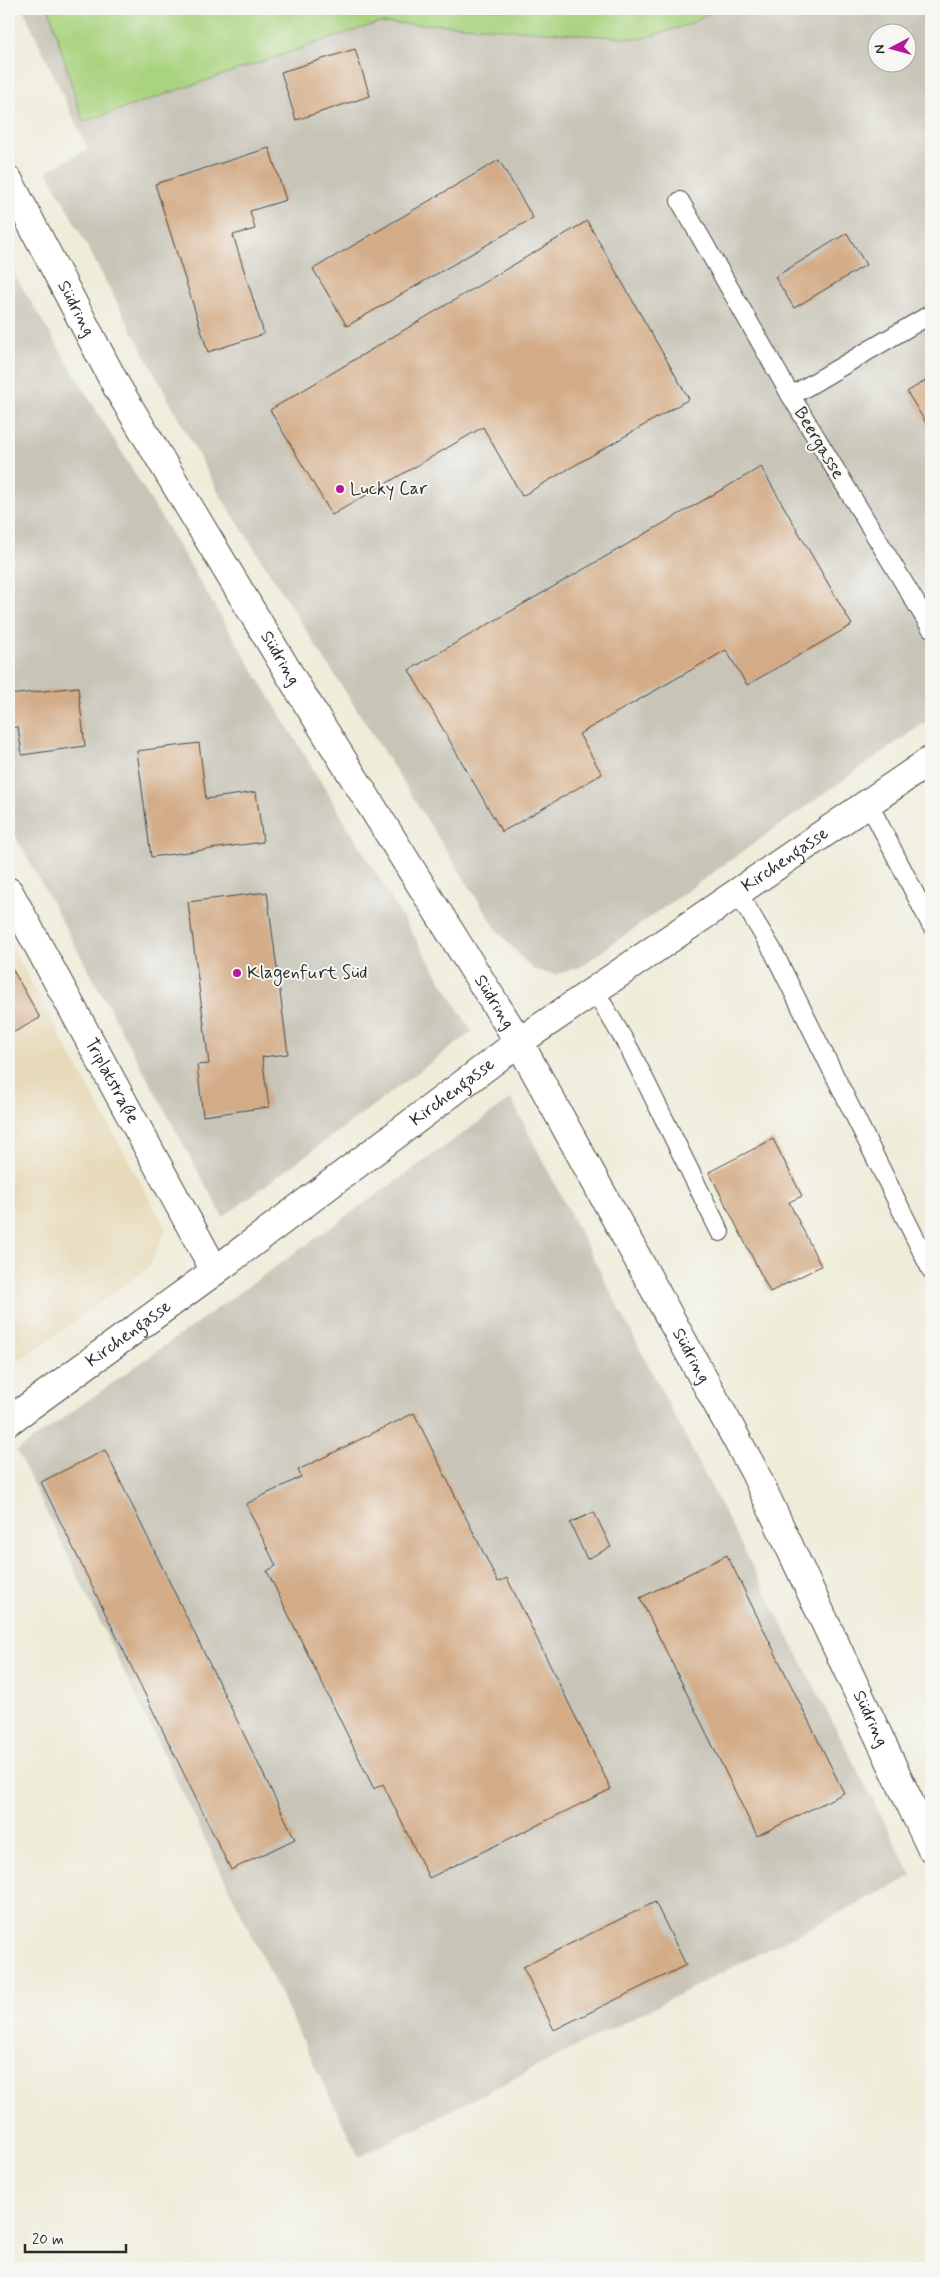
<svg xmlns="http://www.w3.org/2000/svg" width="940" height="2277" viewBox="0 0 940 2277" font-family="Mynerve,sans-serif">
	<rect width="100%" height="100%" fill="#f6f6f2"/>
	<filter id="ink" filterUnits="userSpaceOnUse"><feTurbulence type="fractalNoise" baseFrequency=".02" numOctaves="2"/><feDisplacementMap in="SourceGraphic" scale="10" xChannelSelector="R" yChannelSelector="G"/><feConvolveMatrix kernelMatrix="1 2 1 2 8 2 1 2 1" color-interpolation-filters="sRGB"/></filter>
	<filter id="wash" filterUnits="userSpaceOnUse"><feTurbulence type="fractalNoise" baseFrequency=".0096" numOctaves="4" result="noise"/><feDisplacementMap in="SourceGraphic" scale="20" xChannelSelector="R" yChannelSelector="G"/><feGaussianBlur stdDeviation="1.12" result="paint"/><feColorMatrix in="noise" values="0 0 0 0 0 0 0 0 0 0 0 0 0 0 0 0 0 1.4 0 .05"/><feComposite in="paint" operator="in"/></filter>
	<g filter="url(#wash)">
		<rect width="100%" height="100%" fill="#efecd9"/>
		<polygon fill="#e7daba" points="9,942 166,1229 148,1268 9,1368"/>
		<g fill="#c8c4b8" fill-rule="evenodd">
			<path d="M23,9h908v709l-351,249 -25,8 -23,-6 -35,-39 -280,-440 -170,-319 41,-22zM878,32h30v30h-30z"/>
			<polygon points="9,261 17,279 472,1032 223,1217 9,824"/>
			<polygon points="511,1099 912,1876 359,2157 17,1451"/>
		</g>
		<polygon fill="#a9d37f" stroke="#6a7f55" points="49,9 716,9 690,24 641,39 450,25 377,23 83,122"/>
		<g id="blocks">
			<g fill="#d3ac87">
				<polygon points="355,49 370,96 296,120 281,72"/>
				<polygon points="269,148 286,200 250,211 255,229 233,235 264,334 208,352 155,184"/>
				<polygon points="499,160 533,218 347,326 313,269"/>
				<polygon points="587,221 689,399 522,496 483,427 332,515 270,410"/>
				<polygon points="847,233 866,265 794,308 775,277"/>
				<polygon points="931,377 931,431 907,392"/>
				<polygon points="761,467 852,625 747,685 726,650 579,734 602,774 502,832 409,670"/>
				<polygon points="78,687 85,746 22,755 18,727 9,728 9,695"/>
				<polygon points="199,743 206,799 256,792 263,842 151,857 137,751"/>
				<polygon points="267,892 288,1054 262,1057 269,1107 203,1116 197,1065 209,1064 188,902"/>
				<polygon points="9,963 40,1018 9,1035"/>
				<polygon points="773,1139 802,1196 789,1202 821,1266 770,1292 709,1172"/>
				<polygon points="414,1413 498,1582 507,1578 611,1789 429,1878 383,1784 374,1789 267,1571 276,1566 246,1504 301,1477 298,1470"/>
				<polygon points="105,1450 295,1839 231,1870 41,1482"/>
				<polygon points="594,1512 611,1547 587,1559 570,1523"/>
				<polygon points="727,1555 844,1793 757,1836 640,1598"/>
				<polygon points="655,1902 686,1965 554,2030 523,1967"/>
			</g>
		</g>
	</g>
	<g filter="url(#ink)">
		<use href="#blocks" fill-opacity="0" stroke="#484845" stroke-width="1"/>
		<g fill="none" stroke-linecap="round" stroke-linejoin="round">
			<g stroke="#484845" stroke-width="20">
				<g id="service">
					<polyline points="680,201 791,396"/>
					<polyline points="931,314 791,396 931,628"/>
					<polyline points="869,804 931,925"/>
					<polyline points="738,893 773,951 931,1270"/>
					<polyline points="595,991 630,1050 720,1232"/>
				</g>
			</g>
			<g stroke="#484845" stroke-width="30">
				<g id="minor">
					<path id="s1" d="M9,892l206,379"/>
					<path id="s2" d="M9,1421l206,-150 304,-229 412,-282"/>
				</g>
			</g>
			<g stroke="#484845" stroke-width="30">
				<g id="primary">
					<path id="s3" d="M9,181l108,206 182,303 220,352 235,429 177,377"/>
				</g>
			</g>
			<use href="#service" stroke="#fff" stroke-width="18"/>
			<use href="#minor" stroke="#fff" stroke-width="28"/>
			<use href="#primary" stroke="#fff" stroke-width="28"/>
		</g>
	</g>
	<g fill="#b5179e" stroke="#f6f6f2" stroke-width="2">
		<circle cx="340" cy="489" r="5"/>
		<circle cx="237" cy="973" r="5"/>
	</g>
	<g text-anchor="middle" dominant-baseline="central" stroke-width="4" stroke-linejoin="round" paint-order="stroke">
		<g font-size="18" fill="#2b2b2b" stroke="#f6f6f2">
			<text stroke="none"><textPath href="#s3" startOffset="144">Südring</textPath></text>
			<text transform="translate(819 443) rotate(59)">Beergasse</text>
			<text stroke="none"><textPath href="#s3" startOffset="549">Südring</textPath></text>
			<text stroke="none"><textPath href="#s2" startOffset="958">Kirchengasse</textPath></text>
			<text stroke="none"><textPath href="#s3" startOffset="954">Südring</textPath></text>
			<text stroke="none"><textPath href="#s1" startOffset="215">Triplatstraße</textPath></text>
			<text stroke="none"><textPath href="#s2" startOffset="552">Kirchengasse</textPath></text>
			<text stroke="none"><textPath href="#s2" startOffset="148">Kirchengasse</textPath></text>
			<text stroke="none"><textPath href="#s3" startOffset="1359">Südring</textPath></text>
			<text stroke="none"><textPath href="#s3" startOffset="1764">Südring</textPath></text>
		</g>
		<g font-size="18" fill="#2b2b2b" stroke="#f6f6f2" text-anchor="start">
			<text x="350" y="489">Lucky Car</text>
			<text x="247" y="973">Klagenfurt Süd</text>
		</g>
	</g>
	<rect width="940" height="2277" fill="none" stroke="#f6f6f2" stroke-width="30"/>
	<g transform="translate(892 48) rotate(264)"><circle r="24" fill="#f6f6f2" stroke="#a5a5a2"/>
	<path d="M0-4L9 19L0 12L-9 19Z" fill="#b5179e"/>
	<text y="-8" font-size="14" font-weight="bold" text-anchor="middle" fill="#2b2b2b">N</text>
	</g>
	<path d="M25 2244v8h101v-8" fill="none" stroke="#2b2b2b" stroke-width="2.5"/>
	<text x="32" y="2244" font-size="15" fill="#2b2b2b" stroke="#f6f6f2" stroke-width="4" paint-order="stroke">20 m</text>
</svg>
